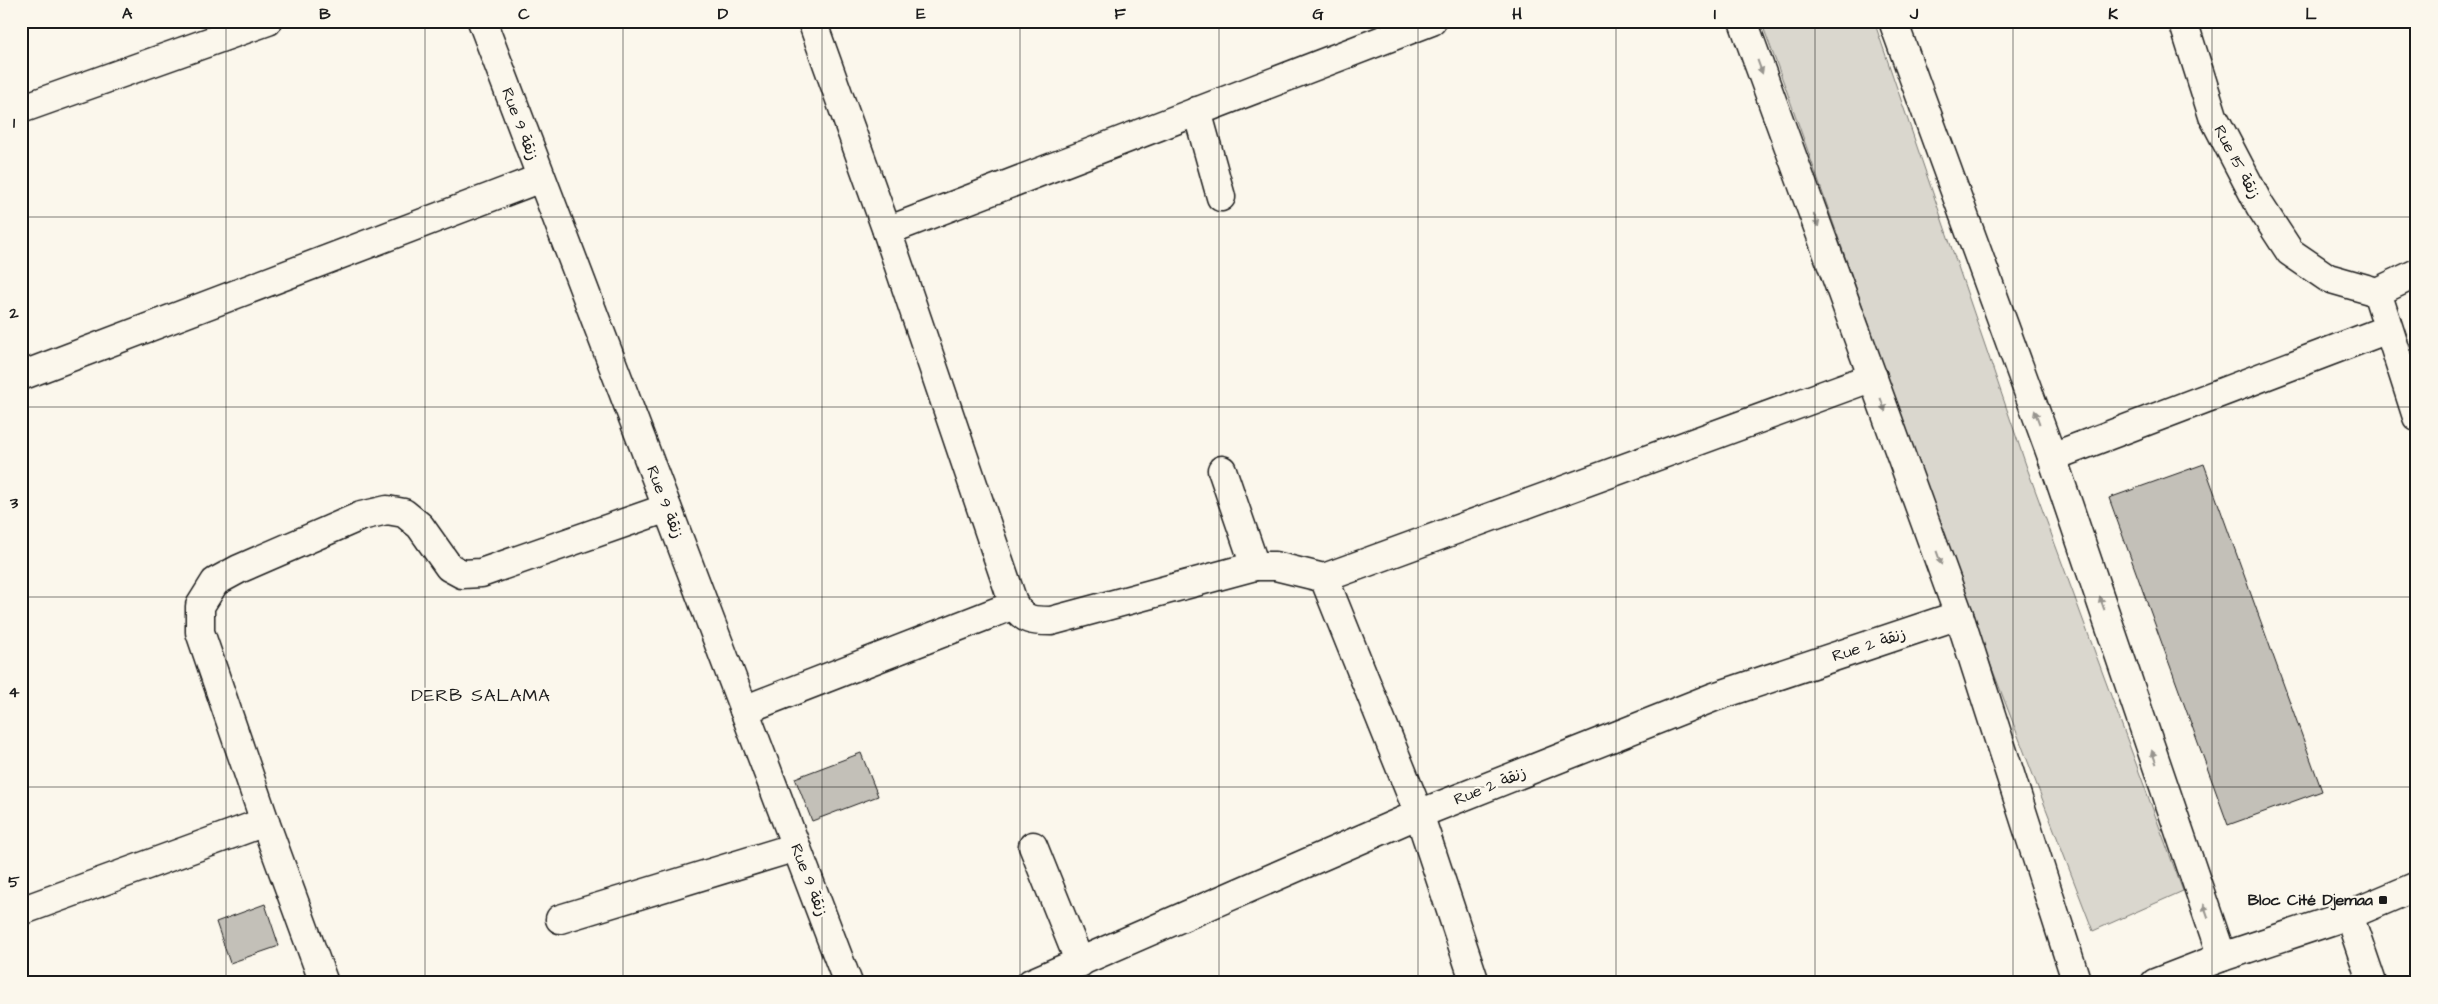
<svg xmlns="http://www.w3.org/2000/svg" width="2438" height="1004" viewBox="0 0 2438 1004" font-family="'Architects Daughter','Playpen Sans Arabic',sans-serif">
	<rect width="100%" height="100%" fill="#fbf7ec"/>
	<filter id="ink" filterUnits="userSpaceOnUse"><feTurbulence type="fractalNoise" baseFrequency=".02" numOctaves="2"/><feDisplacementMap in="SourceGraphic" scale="10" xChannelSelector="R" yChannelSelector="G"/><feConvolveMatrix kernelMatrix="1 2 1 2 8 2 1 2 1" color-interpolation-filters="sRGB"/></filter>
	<g filter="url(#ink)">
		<polygon fill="#dad7ce" stroke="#7b7a75" points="1761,21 1874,21 2027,468 2183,891 2093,931 1970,611 1786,89"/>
		<g fill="#c3c0b8" stroke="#1c1c1c">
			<polygon points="2204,464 2322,791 2228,825 2109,498"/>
			<polygon points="861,753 878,796 812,821 795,778"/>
			<polygon points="265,904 279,946 230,963 216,922"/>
		</g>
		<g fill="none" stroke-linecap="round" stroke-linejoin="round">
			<g stroke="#1c1c1c" stroke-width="31">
				<g id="minor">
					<polyline points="482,21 848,983"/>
					<path d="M812,21l75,210 127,374c11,16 18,16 37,16l204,-55h20l49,12 549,-201"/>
					<polyline points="1743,21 1959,615 2077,983"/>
					<polyline points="1893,21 2052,457 2222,957"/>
					<polyline points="2183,21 2213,116 2260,206 2290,252 2328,278 2377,292 2417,273"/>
					<polyline points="21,109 268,21"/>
					<polyline points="1197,111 1221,197"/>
					<polyline points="887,231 1432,21"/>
					<polyline points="2377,292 2417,417"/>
					<polyline points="21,376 541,178"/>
					<polyline points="2052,457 2388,329"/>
					<polyline points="1222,470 1255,566"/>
					<polyline points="1324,578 1419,814 1475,983"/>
					<polyline points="744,710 1014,605"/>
					<polyline points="1033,846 1080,963"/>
					<polyline points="21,911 265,822"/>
					<polyline points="2349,915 2372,983"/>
					<polyline points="560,919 796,847"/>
					<polyline points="324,983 265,822 200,632 200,606 215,582 239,569 361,516 387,510 404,513 420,526 449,567 462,574 481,573 667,508"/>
					<polyline points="1031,983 1419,814 1714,697 1959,615"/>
					<polyline points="2155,983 2222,957 2349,915 2417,886"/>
				</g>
			</g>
			<use href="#minor" stroke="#fbf7ec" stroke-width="28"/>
		</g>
		<defs><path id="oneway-solid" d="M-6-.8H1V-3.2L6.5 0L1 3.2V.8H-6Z" transform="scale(1.25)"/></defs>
		<g fill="#97948e">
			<use href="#oneway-solid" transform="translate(1760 67) rotate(70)"/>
			<use href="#oneway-solid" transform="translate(1816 220) rotate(70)"/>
			<use href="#oneway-solid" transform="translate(1883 405) rotate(70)"/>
			<use href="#oneway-solid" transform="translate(2037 417) rotate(-110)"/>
			<use href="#oneway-solid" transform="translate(1939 558) rotate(70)"/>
			<use href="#oneway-solid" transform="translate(2102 603) rotate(-109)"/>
			<use href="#oneway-solid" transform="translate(2154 757) rotate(-109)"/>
			<use href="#oneway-solid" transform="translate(2206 911) rotate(-109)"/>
		</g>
	</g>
	<path fill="none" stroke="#1c1c1c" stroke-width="1" stroke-opacity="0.55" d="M226,21v962M425,21v962M623,21v962M822,21v962M1020,21v962M1219,21v962M1418,21v962M1616,21v962M1815,21v962M2013,21v962M2212,21v962M21,217h2396M21,407h2396M21,597h2396M21,787h2396"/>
	<rect fill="#1c1c1c" stroke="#fbf7ec" stroke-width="2" x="2378" y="895" width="10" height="10" rx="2.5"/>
	<g text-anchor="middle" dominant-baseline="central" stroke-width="4.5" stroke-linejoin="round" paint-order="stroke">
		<g font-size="16" fill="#1c1c1c" stroke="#fbf7ec">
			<text transform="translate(520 124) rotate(69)">Rue 9 زنقة</text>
			<text transform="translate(2237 162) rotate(62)">Rue 15 زنقة</text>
			<text transform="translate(665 502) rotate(69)">Rue 9 زنقة</text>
			<text transform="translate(1869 645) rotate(-18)">Rue 2 زنقة</text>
			<text transform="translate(1490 786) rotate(-22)">Rue 2 زنقة</text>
			<text transform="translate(809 880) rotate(69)">Rue 9 زنقة</text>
		</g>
		<g font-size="16" font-weight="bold" fill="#1c1c1c" stroke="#fbf7ec" text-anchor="end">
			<text x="2373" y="900">Bloc Cité Djemaa</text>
		</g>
		<g font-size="18" letter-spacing="1" fill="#1c1c1c" stroke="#fbf7ec">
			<text x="481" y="695">DERB SALAMA</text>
		</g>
	</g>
	<rect width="2438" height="1004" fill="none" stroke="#fbf7ec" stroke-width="55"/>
	<rect x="28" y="28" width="2382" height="948" fill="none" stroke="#1c1c1c" stroke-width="2"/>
	<g font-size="16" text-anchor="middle" font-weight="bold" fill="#1c1c1c">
		<text x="127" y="19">A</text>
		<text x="325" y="19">B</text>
		<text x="524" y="19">C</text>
		<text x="723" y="19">D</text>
		<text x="921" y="19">E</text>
		<text x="1120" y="19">F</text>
		<text x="1318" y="19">G</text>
		<text x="1517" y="19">H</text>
		<text x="1715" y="19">I</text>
		<text x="1914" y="19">J</text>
		<text x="2113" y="19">K</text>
		<text x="2311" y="19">L</text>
		<text x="14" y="128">1</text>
		<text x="14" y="318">2</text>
		<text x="14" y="508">3</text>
		<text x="14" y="697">4</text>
		<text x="14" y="887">5</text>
	</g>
</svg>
